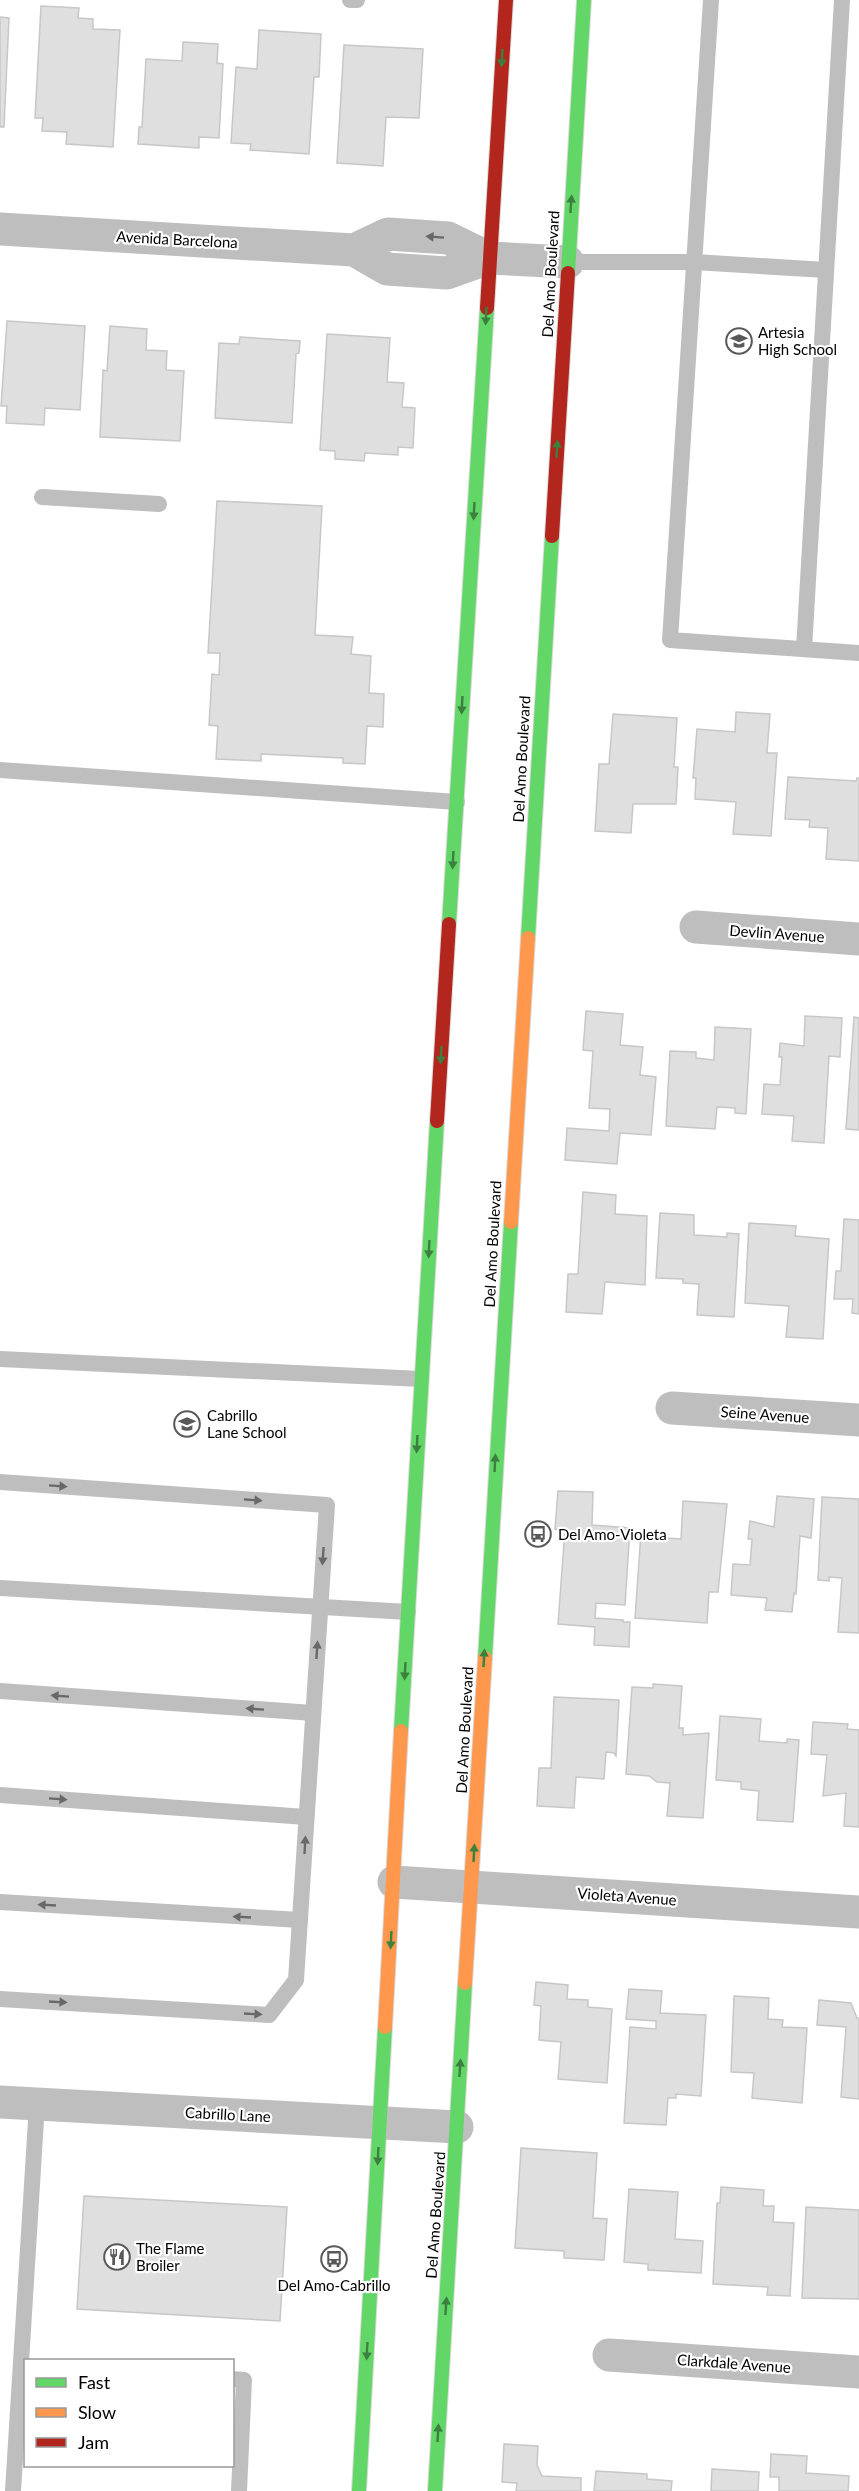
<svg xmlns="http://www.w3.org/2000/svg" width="859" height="2491" viewBox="0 0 859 2491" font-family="Lato,sans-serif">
	<rect width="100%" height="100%" fill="#fff"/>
	<g fill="#dfdfdf" stroke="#c7c7c7" stroke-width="1.5">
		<polygon points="41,6 79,8 78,18 93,19 93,29 120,30 113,147 66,144 67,132 42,131 43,118 35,118"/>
		<polygon points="0,17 9,18 4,127 0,127"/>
		<polygon points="259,30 321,34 319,77 314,77 309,154 250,150 251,144 231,143 236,67 257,69"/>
		<polygon points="183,42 218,44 217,63 223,64 219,138 199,137 199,148 138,144 139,127 142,127 146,59 182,61"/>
		<polygon points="344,45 423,49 419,118 386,117 383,166 337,163"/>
		<polygon points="7,321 85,326 80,410 45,408 44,425 6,423 7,406 1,406"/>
		<polygon points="110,326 147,329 146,350 167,351 166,370 184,371 180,441 100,437 103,370 107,371"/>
		<polygon points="327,334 390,338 387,382 404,383 402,407 415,408 413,448 398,447 398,455 365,453 364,461 335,459 335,451 320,450"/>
		<polygon points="240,337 300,341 299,353 296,354 292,423 215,418 219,343 239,344"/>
		<polygon points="217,501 322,506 315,635 353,637 351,654 371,656 369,693 384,694 383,727 367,726 365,764 343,763 343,758 261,754 261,761 216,759 218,726 209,725 212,674 219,675 220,653 208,653"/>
		<polygon points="736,712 770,714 767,753 777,753 771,836 733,834 736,802 695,799 696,778 693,778 697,729 735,732"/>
		<polygon points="613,714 677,718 674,767 678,767 676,804 633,804 631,833 595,831 599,764 609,764"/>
		<polygon points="788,777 856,781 857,778 859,778 859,861 826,859 828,828 809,827 810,820 785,819"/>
		<polygon points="586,1011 623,1014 620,1045 643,1047 640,1075 656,1077 651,1135 620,1133 617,1164 565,1160 567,1128 609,1131 610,1109 589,1108 593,1051 583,1050"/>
		<polygon points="805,1016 842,1018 840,1057 829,1056 824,1143 792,1141 794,1116 762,1114 764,1084 780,1085 782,1057 779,1057 780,1043 804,1046"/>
		<polygon points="854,1017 859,1018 859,1130 846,1129"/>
		<polygon points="715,1027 751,1029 746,1114 735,1113 735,1108 717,1107 715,1129 666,1126 670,1051 696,1052 696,1058 714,1060"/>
		<polygon points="583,1192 616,1195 615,1214 647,1216 645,1285 605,1282 602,1314 566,1312 568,1274 578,1274"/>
		<polygon points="660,1213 694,1215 694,1235 727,1237 727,1233 739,1234 734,1317 697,1315 699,1284 683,1283 683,1279 656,1278"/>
		<polygon points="844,1219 859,1220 859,1314 852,1313 853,1299 834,1299 836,1271 841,1271"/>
		<polygon points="749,1223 796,1226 795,1236 829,1239 823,1339 786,1337 789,1306 745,1303"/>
		<polygon points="558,1491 593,1492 592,1525 630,1528 625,1605 596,1603 595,1618 623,1620 623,1622 630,1622 629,1647 594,1645 595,1627 558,1624 565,1530 555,1529"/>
		<polygon points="777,1496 814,1499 811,1538 800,1536 796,1594 794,1593 792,1612 765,1610 767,1598 731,1595 733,1564 750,1565 752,1539 748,1539 750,1521 774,1527"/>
		<polygon points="822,1497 859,1499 859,1633 838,1632 842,1578 829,1577 829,1581 818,1580"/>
		<polygon points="683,1501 727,1504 718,1592 709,1592 707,1623 635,1618 641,1533 667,1535 667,1538 681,1539"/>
		<polygon points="653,1684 682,1686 679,1728 683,1728 683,1735 709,1733 703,1818 667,1816 670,1783 657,1782 649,1776 626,1774 632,1687 653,1688"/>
		<polygon points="554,1697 619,1700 616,1756 614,1753 606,1752 604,1779 576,1777 574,1808 537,1806 539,1768 551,1768"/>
		<polygon points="720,1716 761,1719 759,1741 787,1743 787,1739 799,1740 793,1822 757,1820 759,1791 741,1789 741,1782 716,1780"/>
		<polygon points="813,1722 848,1724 847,1729 859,1730 859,1827 844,1826 846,1793 823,1796 827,1755 811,1754"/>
		<polygon points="536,1982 568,1985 567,1999 588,2000 588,2007 612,2009 607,2083 558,2079 561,2042 539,2040 541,2006 534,2005"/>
		<polygon points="629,1989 662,1991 660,2013 706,2015 701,2096 676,2094 676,2098 668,2098 666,2125 624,2123 630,2027 656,2029 656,2021 626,2019"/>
		<polygon points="734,1996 769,1998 768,2019 783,2020 782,2027 807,2028 802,2103 752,2098 754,2073 731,2072"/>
		<polygon points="819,2000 851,2003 857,2018 859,2018 859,2099 841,2097 846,2027 817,2025"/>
		<polygon points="521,2148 597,2153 593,2218 607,2219 604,2260 564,2258 564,2251 515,2248"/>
		<polygon points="721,2187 764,2190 763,2206 774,2206 773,2222 794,2223 790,2296 767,2295 768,2287 713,2284 717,2203 720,2203"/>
		<polygon points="629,2189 678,2192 675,2239 703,2241 701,2273 648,2270 648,2264 624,2262"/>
		<polygon points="84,2196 287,2207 280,2321 77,2309"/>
		<polygon points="806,2207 859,2210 859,2299 802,2298"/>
		<polygon points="504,2444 538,2446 537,2465 542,2476 581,2478 581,2491 516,2491 517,2483 502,2482"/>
		<polygon points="771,2454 807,2456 806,2473 849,2476 848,2491 779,2491 779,2477 770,2477"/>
		<polygon points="712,2469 759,2472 758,2491 711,2491"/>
		<polygon points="596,2471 647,2474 647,2479 672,2481 671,2491 594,2491"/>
	</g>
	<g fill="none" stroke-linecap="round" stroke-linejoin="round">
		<g stroke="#dbdbdb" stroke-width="16">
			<g id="fast">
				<polyline points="568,273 584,0"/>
				<polyline points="449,924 487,308"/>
				<polyline points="528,938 552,536"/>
				<polyline points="485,1658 511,1222"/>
				<polyline points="401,1731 437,1121"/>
				<polyline points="359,2491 385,2027"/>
				<polyline points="435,2491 465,1983"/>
			</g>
		</g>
		<g stroke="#dbdbdb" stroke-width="16">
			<g id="slow">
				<polyline points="511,1222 528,938"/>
				<polyline points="465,1983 485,1658"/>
				<polyline points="385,2027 401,1731"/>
			</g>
		</g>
		<g stroke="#dbdbdb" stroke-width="16">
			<g id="jam">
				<polyline points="487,308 506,0"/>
				<polyline points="552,536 568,273"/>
				<polyline points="437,1121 449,924"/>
			</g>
		</g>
		<g stroke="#bebebe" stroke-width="16">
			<polyline points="350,0 357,0"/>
			<polyline points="711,0 670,640 859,653"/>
			<polyline points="568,262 694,262 826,270"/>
			<polyline points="42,497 159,504"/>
			<polyline points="804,649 842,0"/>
			<polyline points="0,770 457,802"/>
			<polyline points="0,1359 421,1379"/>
			<polyline points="0,1482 327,1505 296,1980 269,2015 0,1999"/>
			<polyline points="0,1588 408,1612"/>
			<polyline points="0,1691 313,1713"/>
			<polyline points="0,1795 306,1817"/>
			<polyline points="0,1902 300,1920"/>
			<polyline points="232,2379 244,2380 239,2491"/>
			<polyline points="13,2491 37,2104"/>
		</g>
		<g stroke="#bebebe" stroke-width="33">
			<polyline points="0,229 354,250 387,269 447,273 489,258"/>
			<polyline points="354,250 388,234 448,238 489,258 568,262"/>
			<polyline points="696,927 859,939"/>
			<polyline points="672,1408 859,1420"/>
			<polyline points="394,1882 859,1912"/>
			<polyline points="0,2102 457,2127"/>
			<polyline points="609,2355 859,2372"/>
		</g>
		<use href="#fast" stroke="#63d668" stroke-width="14"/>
		<use href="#slow" stroke="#ff974d" stroke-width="14"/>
		<use href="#jam" stroke="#b3261e" stroke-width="14"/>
	</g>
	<defs><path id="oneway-solid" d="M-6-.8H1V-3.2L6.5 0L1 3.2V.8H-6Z" transform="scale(1.5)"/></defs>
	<g fill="#3b803e">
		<use href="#oneway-solid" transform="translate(502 58) rotate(94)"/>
		<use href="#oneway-solid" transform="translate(571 204) rotate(-86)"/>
		<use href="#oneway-solid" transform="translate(486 316) rotate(93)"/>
		<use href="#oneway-solid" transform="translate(557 449) rotate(-87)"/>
		<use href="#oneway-solid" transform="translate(474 511) rotate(93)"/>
		<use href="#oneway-solid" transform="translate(462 705) rotate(93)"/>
		<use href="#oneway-solid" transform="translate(453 860) rotate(93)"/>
		<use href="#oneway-solid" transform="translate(441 1055) rotate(93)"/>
		<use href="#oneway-solid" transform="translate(429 1249) rotate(93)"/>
		<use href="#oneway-solid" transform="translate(417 1444) rotate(93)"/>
		<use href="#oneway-solid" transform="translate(495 1463) rotate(-87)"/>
		<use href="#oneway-solid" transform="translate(484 1658) rotate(-87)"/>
		<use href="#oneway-solid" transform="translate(405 1671) rotate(93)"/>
		<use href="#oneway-solid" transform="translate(474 1853) rotate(-87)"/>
		<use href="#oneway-solid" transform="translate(391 1940) rotate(93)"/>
		<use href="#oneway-solid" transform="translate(460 2068) rotate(-86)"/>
		<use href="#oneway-solid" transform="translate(378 2156) rotate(93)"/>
		<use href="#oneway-solid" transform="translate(446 2306) rotate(-86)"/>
		<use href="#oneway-solid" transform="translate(367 2351) rotate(93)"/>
		<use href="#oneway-solid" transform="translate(438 2433) rotate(-87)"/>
	</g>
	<g fill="#686868">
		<use href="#oneway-solid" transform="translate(435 237) rotate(-176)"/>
		<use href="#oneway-solid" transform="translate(58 1486) rotate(4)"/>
		<use href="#oneway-solid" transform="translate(253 1500) rotate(4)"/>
		<use href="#oneway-solid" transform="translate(323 1556) rotate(94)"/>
		<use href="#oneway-solid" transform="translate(317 1650) rotate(-86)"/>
		<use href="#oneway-solid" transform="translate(60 1696) rotate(-176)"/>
		<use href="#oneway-solid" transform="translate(255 1709) rotate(-176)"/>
		<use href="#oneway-solid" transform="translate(58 1799) rotate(4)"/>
		<use href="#oneway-solid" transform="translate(305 1845) rotate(-87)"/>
		<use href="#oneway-solid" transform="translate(47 1905) rotate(-177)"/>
		<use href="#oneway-solid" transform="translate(242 1917) rotate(-177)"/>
		<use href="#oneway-solid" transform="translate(58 2002) rotate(3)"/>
		<use href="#oneway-solid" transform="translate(253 2014) rotate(3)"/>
	</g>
	<defs>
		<g id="school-ring" transform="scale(1.35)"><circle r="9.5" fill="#fff" stroke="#595959" stroke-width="1.5"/><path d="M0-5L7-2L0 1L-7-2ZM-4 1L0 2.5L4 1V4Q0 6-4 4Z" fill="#595959"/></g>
		<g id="bus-ring" transform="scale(1.35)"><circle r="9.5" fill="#fff" stroke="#595959" stroke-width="1.5"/><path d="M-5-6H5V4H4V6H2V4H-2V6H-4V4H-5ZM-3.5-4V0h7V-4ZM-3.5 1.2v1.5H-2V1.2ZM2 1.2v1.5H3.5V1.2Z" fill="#595959"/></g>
		<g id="restaurant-ring" transform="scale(1.35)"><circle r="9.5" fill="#fff" stroke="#595959" stroke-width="1.5"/><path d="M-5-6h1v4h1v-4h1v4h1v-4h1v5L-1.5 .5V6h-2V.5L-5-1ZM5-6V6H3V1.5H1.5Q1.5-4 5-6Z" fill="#595959"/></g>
	</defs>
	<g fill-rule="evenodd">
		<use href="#school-ring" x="739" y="341"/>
		<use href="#school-ring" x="187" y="1424"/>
		<use href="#bus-ring" x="538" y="1534"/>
		<use href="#restaurant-ring" x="117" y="2257"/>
		<use href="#bus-ring" x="334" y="2259"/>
	</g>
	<g text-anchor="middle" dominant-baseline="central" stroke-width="4.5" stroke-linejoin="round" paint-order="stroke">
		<g font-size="15" fill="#000" stroke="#fff">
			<text transform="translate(177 239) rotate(3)">Avenida Barcelona</text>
			<text transform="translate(550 274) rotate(-87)">Del Amo Boulevard</text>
			<text transform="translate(521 759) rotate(-87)">Del Amo Boulevard</text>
			<text transform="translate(777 933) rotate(4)">Devlin Avenue</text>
			<text transform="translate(492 1244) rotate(-87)">Del Amo Boulevard</text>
			<text transform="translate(765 1414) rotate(4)">Seine Avenue</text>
			<text transform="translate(464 1730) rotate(-87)">Del Amo Boulevard</text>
			<text transform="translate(627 1896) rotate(4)">Violeta Avenue</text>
			<text transform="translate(228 2114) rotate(3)">Cabrillo Lane</text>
			<text transform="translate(435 2215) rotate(-86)">Del Amo Boulevard</text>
			<text transform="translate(734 2363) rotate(4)">Clarkdale Avenue</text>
		</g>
		<g font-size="15" fill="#000" stroke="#fff" text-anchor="start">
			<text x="758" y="332">Artesia<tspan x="758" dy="17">High School</tspan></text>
			<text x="207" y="1415">Cabrillo<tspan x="207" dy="17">Lane School</tspan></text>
			<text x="558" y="1534">Del Amo-Violeta</text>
			<text x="136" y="2248">The Flame<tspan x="136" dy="17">Broiler</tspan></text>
			<text x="334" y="2285" text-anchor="middle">Del Amo-Cabrillo</text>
		</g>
	</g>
	<rect x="24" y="2359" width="210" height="108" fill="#ffffff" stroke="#999999" stroke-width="1.5"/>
	<rect x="36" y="2378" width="30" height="9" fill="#63d668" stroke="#999999" stroke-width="1.5"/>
	<text x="78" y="2389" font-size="18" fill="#000000">Fast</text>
	<rect x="36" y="2408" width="30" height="9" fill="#ff974d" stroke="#999999" stroke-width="1.5"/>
	<text x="78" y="2419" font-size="18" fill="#000000">Slow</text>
	<rect x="36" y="2438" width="30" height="9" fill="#b3261e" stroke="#999999" stroke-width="1.5"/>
	<text x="78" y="2449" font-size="18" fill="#000000">Jam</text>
</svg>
